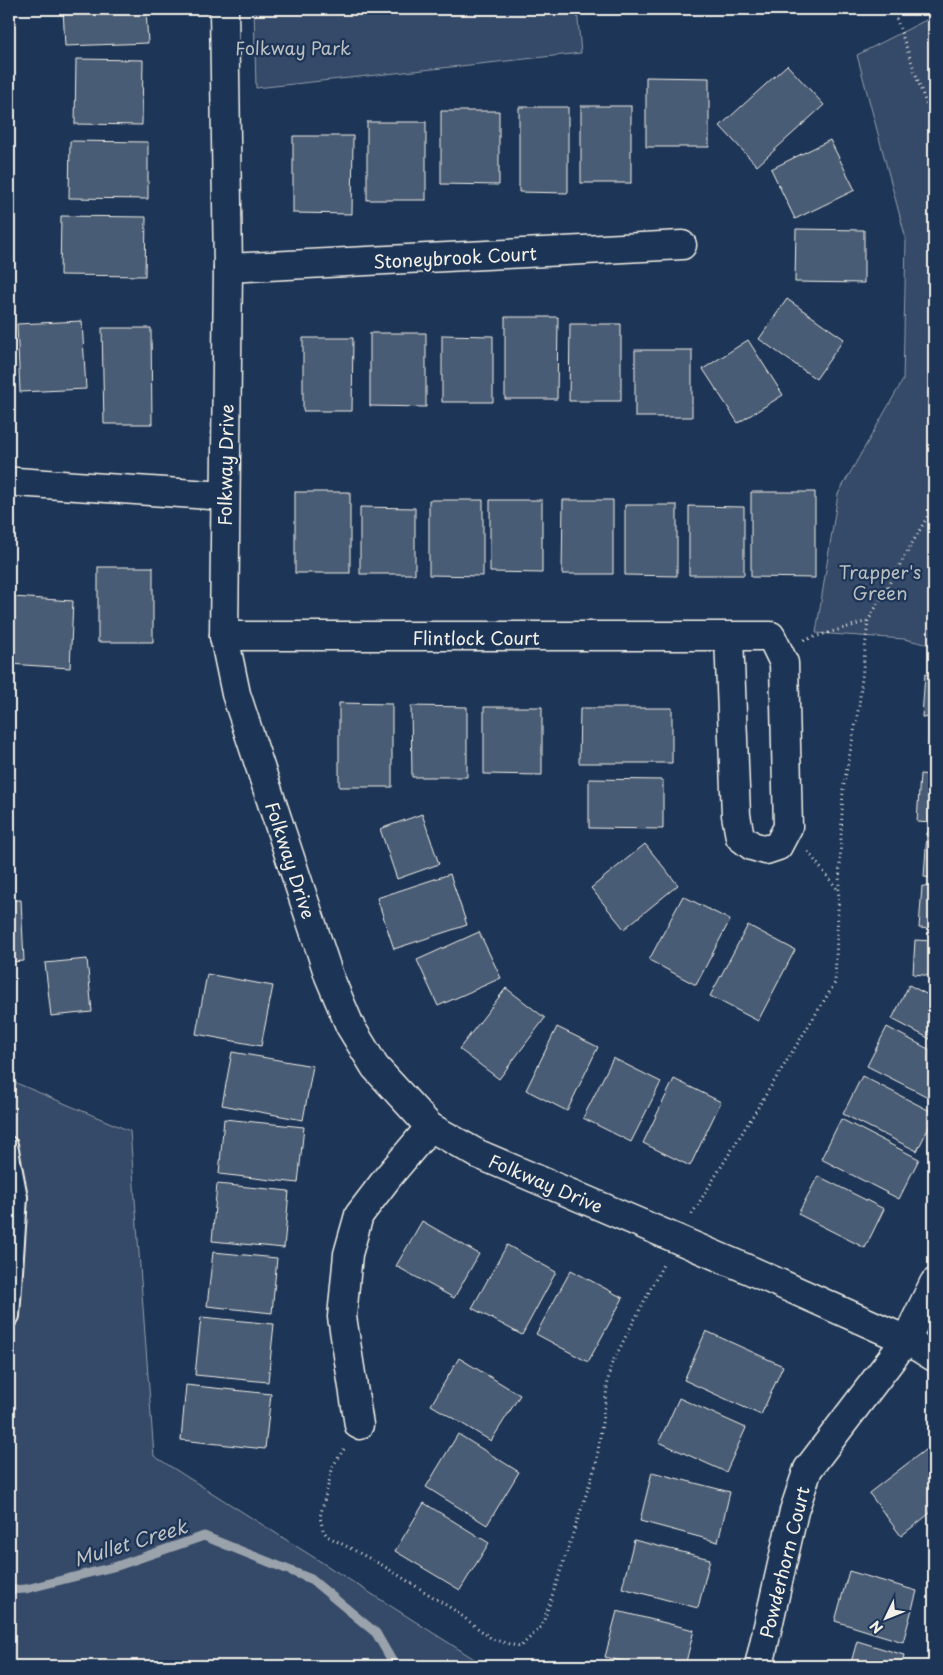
<svg xmlns="http://www.w3.org/2000/svg" width="943" height="1675" viewBox="0 0 943 1675" font-family="'Playpen Sans',sans-serif">
	<rect width="100%" height="100%" fill="#1d3557"/>
	<filter id="ink" filterUnits="userSpaceOnUse"><feTurbulence type="fractalNoise" baseFrequency=".02" numOctaves="2"/><feDisplacementMap in="SourceGraphic" scale="10" xChannelSelector="R" yChannelSelector="G"/><feConvolveMatrix kernelMatrix="1 2 1 2 8 2 1 2 1" color-interpolation-filters="sRGB"/></filter>
	<g filter="url(#ink)">
		<g fill="#354a67" stroke="#949ea8">
			<polygon points="254,9 577,9 581,53 256,88"/>
			<polygon points="934,16 934,646 904,639 816,633 838,494 903,380 906,239 857,55"/>
			<polygon points="9,1080 130,1131 154,1456 479,1662 480,1666 9,1666"/>
		</g>
		<g fill="none" stroke-linecap="round" stroke-linejoin="round">
			<polyline stroke="#9aa2ab" stroke-width="9" points="9,1590 26,1589 117,1566 204,1536 311,1579 376,1633 395,1666"/>
		</g>
		<g fill="#485b74" stroke="#f4f1e8">
			<polygon points="63,9 146,9 148,43 65,46"/>
			<polygon points="76,59 143,60 142,125 75,124"/>
			<polygon points="787,65 824,105 757,166 720,126"/>
			<polygon points="646,77 709,78 709,147 646,147"/>
			<rect x="581" y="106" width="50" height="77"/>
			<polygon points="519,107 568,107 568,193 519,192"/>
			<polygon points="441,111 499,111 499,185 441,184"/>
			<rect x="367" y="122" width="59" height="78"/>
			<polygon points="293,136 353,136 352,214 293,213"/>
			<polygon points="830,140 855,190 795,219 771,169"/>
			<polygon points="70,141 148,142 148,199 69,198"/>
			<polygon points="61,216 146,217 145,276 60,275"/>
			<polygon points="796,229 864,230 864,283 795,282"/>
			<polygon points="787,299 844,339 816,379 759,339"/>
			<polygon points="505,317 558,317 557,399 505,399"/>
			<polygon points="82,321 86,389 20,392 17,324"/>
			<polygon points="570,324 621,324 621,401 569,401"/>
			<polygon points="102,328 151,328 152,424 104,424"/>
			<polygon points="370,333 426,333 426,407 370,406"/>
			<polygon points="442,335 493,336 493,402 442,402"/>
			<polygon points="303,338 353,338 352,411 303,411"/>
			<polygon points="748,340 783,395 738,423 703,369"/>
			<rect x="635" y="350" width="57" height="67"/>
			<rect x="295" y="492" width="55" height="81"/>
			<polygon points="751,492 815,492 815,578 751,577"/>
			<polygon points="429,500 483,500 483,576 429,575"/>
			<polygon points="490,500 542,500 542,573 490,572"/>
			<polygon points="563,500 613,500 613,574 562,574"/>
			<polygon points="625,505 677,505 677,576 625,575"/>
			<polygon points="689,506 744,507 744,575 689,575"/>
			<polygon points="360,507 415,508 415,574 360,574"/>
			<rect x="98" y="567" width="55" height="75"/>
			<polygon points="13,597 73,601 70,668 9,664"/>
			<polygon points="925,674 934,675 934,718 922,717"/>
			<polygon points="339,703 392,704 392,787 339,787"/>
			<polygon points="411,706 467,707 467,777 412,777"/>
			<polygon points="484,707 542,707 542,775 484,774"/>
			<polygon points="580,708 672,708 672,763 579,763"/>
			<polygon points="929,728 934,728 934,771 927,770"/>
			<polygon points="920,774 934,775 934,823 917,822"/>
			<polygon points="589,779 663,780 663,829 589,828"/>
			<polygon points="422,814 439,864 397,879 380,829"/>
			<polygon points="927,833 934,833 934,878 924,877"/>
			<polygon points="645,844 678,885 624,929 591,888"/>
			<polygon points="450,874 467,925 394,949 377,898"/>
			<polygon points="922,886 934,887 934,929 919,928"/>
			<polygon points="683,896 730,920 696,985 649,960"/>
			<polygon points="9,900 21,900 24,961 9,962"/>
			<polygon points="748,925 795,950 758,1021 710,996"/>
			<polygon points="479,932 501,978 438,1006 417,960"/>
			<polygon points="915,940 934,941 934,976 913,974"/>
			<polygon points="87,959 92,1012 51,1016 45,963"/>
			<polygon points="207,974 273,986 261,1046 196,1034"/>
			<polygon points="909,985 934,998 934,1041 892,1019"/>
			<polygon points="506,988 545,1018 499,1079 459,1049"/>
			<polygon points="557,1027 598,1047 567,1111 526,1090"/>
			<polygon points="887,1027 934,1052 934,1100 867,1066"/>
			<polygon points="232,1052 313,1066 303,1120 222,1105"/>
			<polygon points="613,1058 661,1082 631,1142 583,1118"/>
			<polygon points="862,1076 934,1113 934,1117 917,1151 843,1114"/>
			<polygon points="674,1079 721,1102 690,1166 643,1143"/>
			<polygon points="224,1119 304,1127 298,1183 219,1174"/>
			<polygon points="841,1119 919,1159 899,1199 821,1159"/>
			<polygon points="818,1176 884,1209 865,1248 798,1214"/>
			<polygon points="217,1184 289,1191 284,1248 212,1241"/>
			<polygon points="422,1221 479,1254 454,1298 396,1266"/>
			<polygon points="507,1245 556,1272 522,1335 472,1308"/>
			<polygon points="213,1252 277,1258 272,1313 207,1306"/>
			<polygon points="571,1270 623,1298 588,1362 536,1334"/>
			<polygon points="201,1317 274,1324 268,1382 195,1375"/>
			<polygon points="706,1331 783,1366 761,1415 684,1380"/>
			<polygon points="459,1358 520,1395 491,1441 431,1405"/>
			<polygon points="186,1385 271,1394 265,1449 181,1440"/>
			<polygon points="679,1398 746,1428 726,1472 659,1442"/>
			<polygon points="458,1434 519,1472 487,1525 426,1487"/>
			<polygon points="934,1443 934,1510 901,1536 869,1493"/>
			<polygon points="652,1472 730,1492 718,1542 640,1521"/>
			<polygon points="424,1503 489,1543 460,1590 395,1551"/>
			<polygon points="634,1540 710,1559 698,1608 622,1588"/>
			<polygon points="849,1571 917,1591 903,1642 835,1621"/>
			<polygon points="617,1611 694,1630 685,1666 642,1666 605,1657"/>
			<polygon points="857,1641 904,1655 901,1666 850,1666"/>
		</g>
		<g fill="none" stroke-linecap="round" stroke-linejoin="round">
			<g stroke="#f4f1e8" stroke-width="20">
				<polyline id="service" points="9,1145 19,1197 11,1316 9,1319"/>
			</g>
			<g stroke="#f4f1e8" stroke-width="31">
				<g id="minor">
					<polyline points="228,268 682,245"/>
					<polyline points="16,482 225,496"/>
					<polyline points="224,636 771,636 784,663 788,827 778,846 766,850 752,846 740,837 736,815 729,637"/>
					<polyline points="359,1425 342,1317 348,1254 359,1215 388,1177 430,1127"/>
					<polyline points="759,1666 794,1511 808,1469 906,1340 934,1283"/>
				</g>
			</g>
			<g stroke="#f4f1e8" stroke-width="31">
				<polyline id="tertiary" points="224,9 228,268 224,636 236,694 329,976 350,1026 375,1067 430,1127 478,1154 752,1271 906,1340 934,1357"/>
			</g>
			<g stroke="#f4f1e8" stroke-width="3" stroke-dasharray="1 4" stroke-linecap="butt">
				<polyline points="893,9 930,115 934,163"/>
				<polyline points="804,640 868,621"/>
				<polyline points="808,852 838,890"/>
				<polyline points="692,1214 835,983 843,789 859,706 868,621 934,505"/>
				<polyline points="344,1449 333,1466 320,1517 323,1530 327,1536 382,1565 454,1610 492,1639 520,1647 542,1626 596,1465 610,1367 664,1263"/>
			</g>
			<use href="#service" stroke="#1d3557" stroke-width="16"/>
			<use href="#minor" stroke="#1d3557" stroke-width="28"/>
			<use href="#tertiary" stroke="#1d3557" stroke-width="28"/>
		</g>
	</g>
	<g text-anchor="middle" dominant-baseline="central" stroke-width="4.5" stroke-linejoin="round" paint-order="stroke">
		<g font-size="18" fill="#bbbfc1" stroke="#1d3557">
			<text x="293" y="47">Folkway Park</text>
			<text x="880" y="571">Trapper's<tspan x="880" dy="21">Green</tspan></text>
		</g>
		<g font-size="18" fill="#f4f1e8" stroke="#1d3557">
			<text transform="translate(455 257) rotate(-3)">Stoneybrook Court</text>
			<text transform="translate(225 465) rotate(-89)">Folkway Drive</text>
			<text x="476" y="637">Flintlock Court</text>
			<text transform="translate(291 860) rotate(72)">Folkway Drive</text>
			<text transform="translate(546 1183) rotate(23)">Folkway Drive</text>
			<text transform="translate(784 1562) rotate(-76)">Powderhorn Court</text>
		</g>
		<g font-size="19" font-style="italic" fill="#c0c3c4" stroke="#1d3557">
			<text transform="translate(130 1542) rotate(-17)">Mullet Creek</text>
		</g>
	</g>
	<rect width="943" height="1675" fill="none" stroke="#1d3557" stroke-width="30"/>
	<rect x="15" y="15" width="913" height="1645" fill="none" stroke="#f4f1e8" stroke-width="2" filter="url(#ink)"/>
	<g transform="translate(886 1618) rotate(227)" stroke="#1d3557" stroke-width="4" paint-order="stroke">
	<path d="M0-4L9 19L0 12L-9 19Z" fill="#f4f1e8"/>
	<text y="-8" font-size="14" font-weight="bold" text-anchor="middle" fill="#f4f1e8">N</text>
	</g>
</svg>
